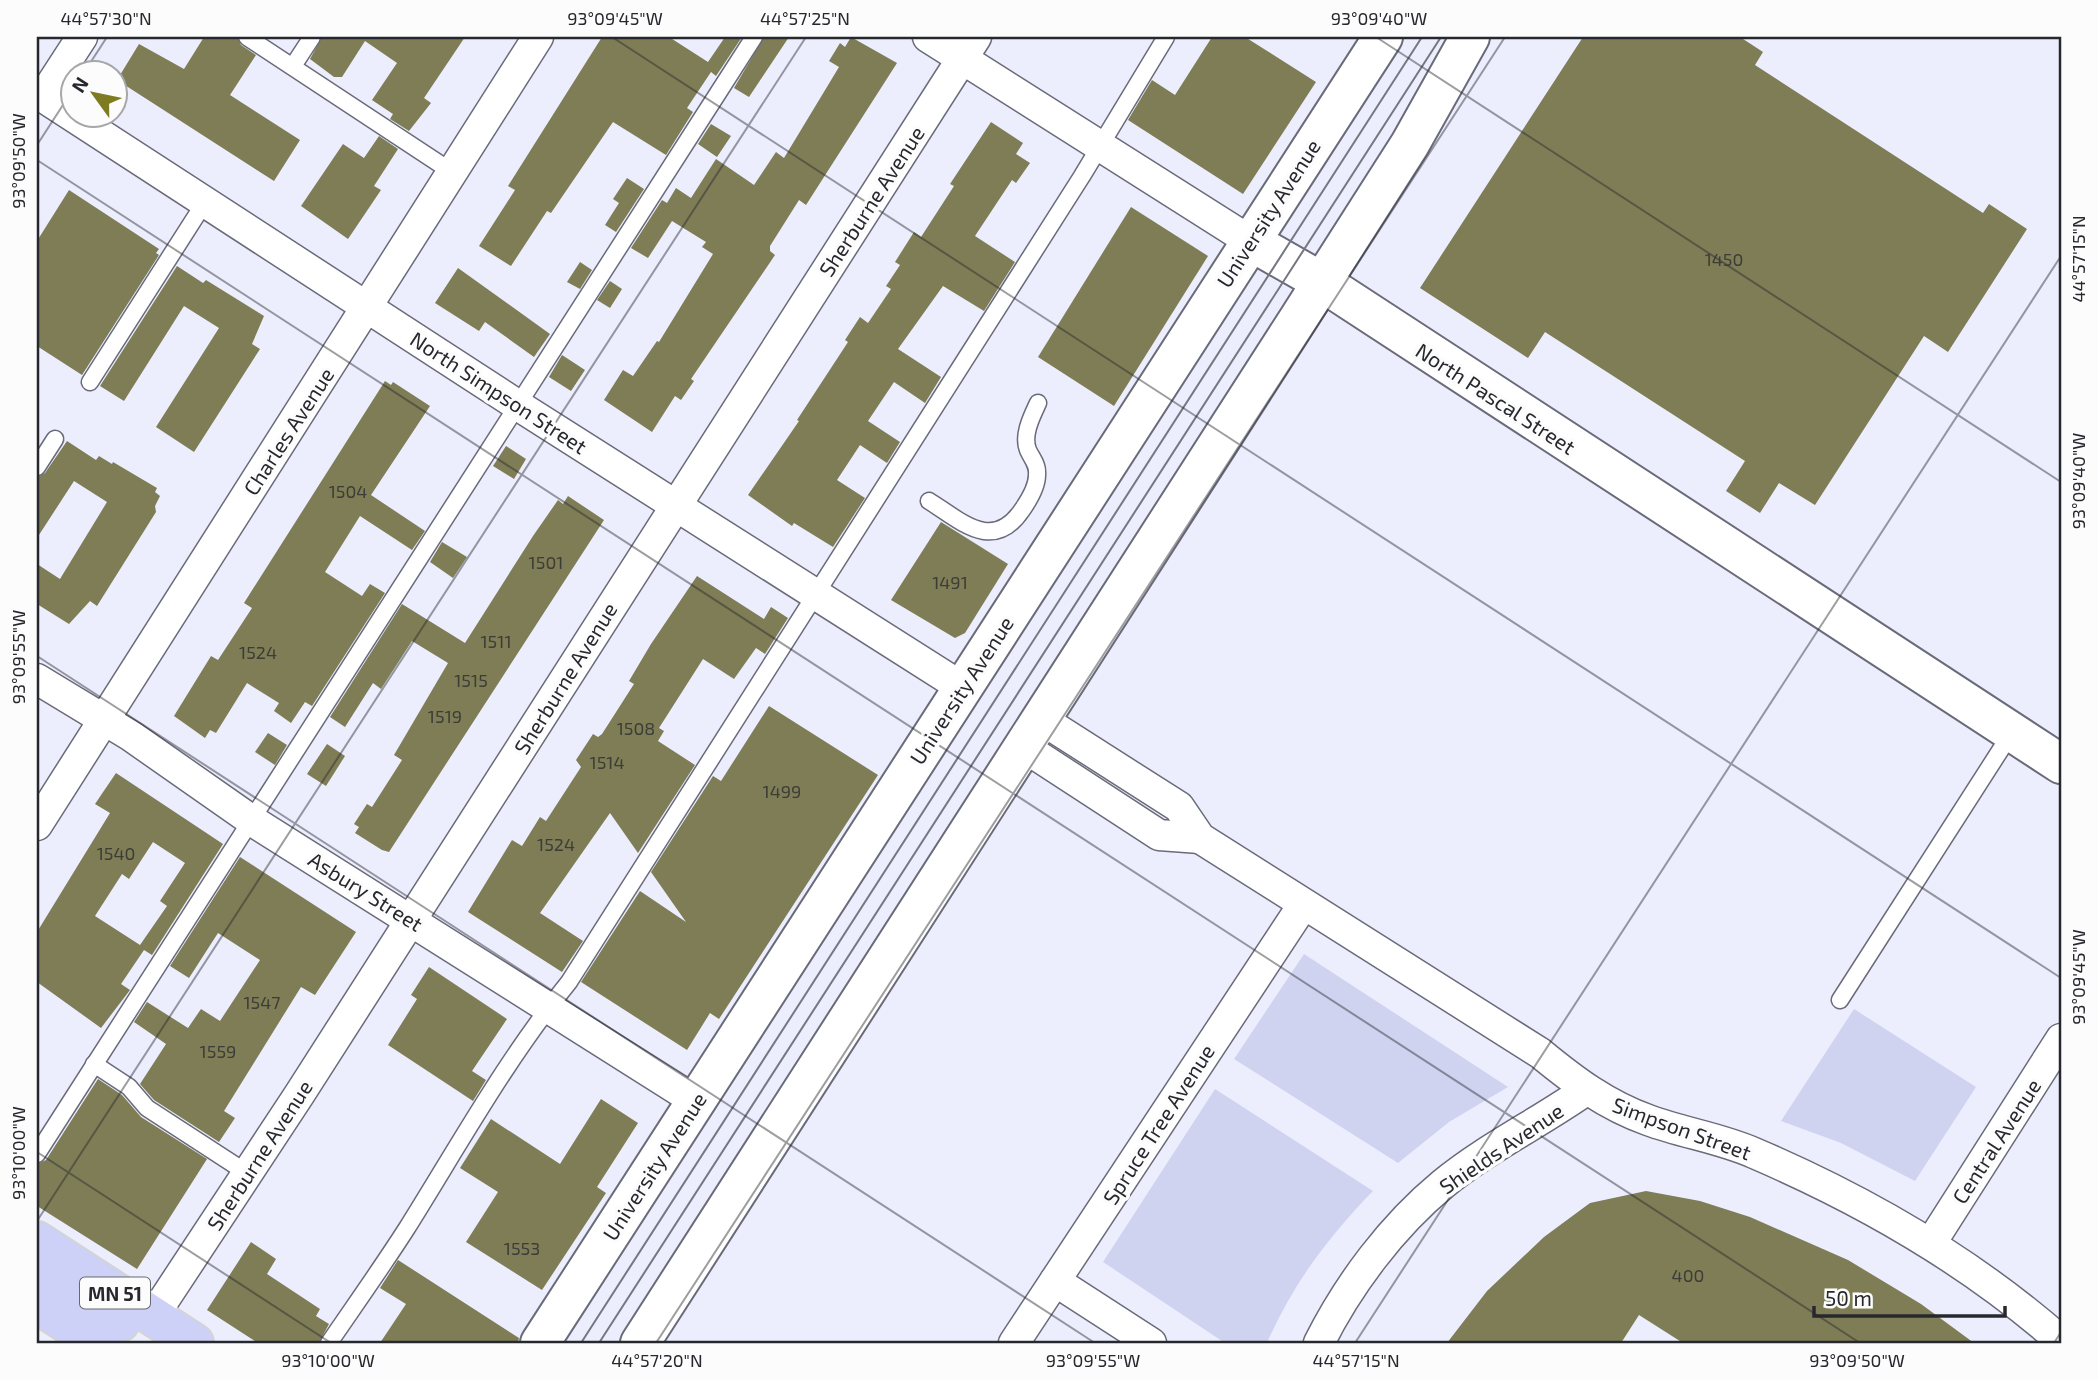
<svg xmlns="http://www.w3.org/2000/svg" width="2098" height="1380" viewBox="0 0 2098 1380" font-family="'Exo 2',sans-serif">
	<rect width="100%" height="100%" fill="#eceefe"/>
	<g fill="#cfd3f0">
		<polygon points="1304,954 1508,1087 1449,1122 1398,1163 1234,1059"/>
		<polygon points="1854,1009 1976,1087 1915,1181 1841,1143 1781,1121"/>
		<path d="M1215,1089l158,102c-44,45 -81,94 -106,152h-42l-122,-81z"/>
	</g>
	<g fill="#7e7d56" fill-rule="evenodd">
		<polygon points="204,37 237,37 241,45 256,55 230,95 300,140 274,181 117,80 139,44 184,69"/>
		<polygon points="322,37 465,37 424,98 431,103 409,131 390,119 393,114 372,100 397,63 365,41 342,77 334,77 310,59"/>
		<polygon points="602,37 669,37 708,62 725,37 742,37 716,76 711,72 687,108 693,112 666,155 613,122 551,213 547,211 511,266 479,246 515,190 508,186"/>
		<polygon points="764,37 789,37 749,97 734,88"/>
		<polygon points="851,37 897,63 806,205 799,200 770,246 770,251 775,255 691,379 694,381 681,400 675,396 652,432 604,400 623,370 633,376 657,341 659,342 713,254 702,247 706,242 672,221 648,258 631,248 662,200 667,203 676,188 691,198 716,159 754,185 776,152 784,158 839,67 829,61 840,43 845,47"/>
		<polygon points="1212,37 1245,37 1316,82 1243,194 1128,120 1152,80 1175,95"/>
		<polygon points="1583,37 1740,37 1763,52 1755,65 1983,213 1989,204 2027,229 1948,352 1924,336 1815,505 1779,483 1760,513 1726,491 1745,461 1545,332 1528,358 1420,288"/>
		<polygon points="991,122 1023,143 1016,154 1030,163 1016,183 1012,180 975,236 1015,262 984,311 943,286 898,349 941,377 925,403 894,382 868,421 900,442 887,463 860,445 837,480 865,498 833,547 794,523 792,526 748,495 799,421 797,420 848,342 845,340 860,317 868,323 891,289 886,286 900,265 895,262 914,232 921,237 954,186 950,184"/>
		<polygon points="711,124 731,136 717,157 698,144"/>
		<polygon points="379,136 398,149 374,186 381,190 348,239 301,206 343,144 364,158"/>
		<polygon points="627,178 644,189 616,232 605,225 619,203 613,199"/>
		<polygon points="69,190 159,249 156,253 159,255 82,375 37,346 37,241"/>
		<polygon points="1131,207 1208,256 1114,406 1038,357"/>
		<polygon points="580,262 592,270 580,289 567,282"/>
		<polygon points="177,266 203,283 206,280 264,316 252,344 260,349 194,452 156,427 219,328 184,306 124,401 100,386"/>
		<polygon points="458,268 550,334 534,357 485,322 479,331 435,303"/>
		<polygon points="610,281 622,289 610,308 597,300"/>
		<polygon points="562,355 585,370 571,391 549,377"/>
		<polygon points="385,381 391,385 393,382 430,406 371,495 425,531 412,550 360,516 325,572 362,596 370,584 385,593 312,706 305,702 291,723 274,711 279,703 247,683 216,733 210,730 205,738 174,716 211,656 218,660 252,608 244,603"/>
		<polygon points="67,441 96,460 99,456 112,464 113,462 157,488 155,492 160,496 155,506 156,512 97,606 90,601 69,624 37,604 37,564 60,579 107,502 74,481 37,538 37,477 45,473"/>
		<polygon points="506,446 526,459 514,479 493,466"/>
		<polygon points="568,496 604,520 389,852 382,850 355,833 359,827 354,824 367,804 372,807 402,760 394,755 448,663 412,641 381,689 373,683 345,727 330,717 402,604 465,643 533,536 558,500 563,504"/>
		<polygon points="941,522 1008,564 965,633 955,638 891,600"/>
		<polygon points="442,542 467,557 453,578 430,562"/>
		<polygon points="697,576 764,619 771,607 788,618 765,654 756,648 734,679 703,659 659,728 664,731 658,741 695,765 638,853 610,813 540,913 583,941 562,972 468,912 512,840 522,846 540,817 546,821 581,767 576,760 593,734 598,737 602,734 634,684 629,681 651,644"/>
		<polygon points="769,706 878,775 719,1019 710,1013 687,1050 581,982 640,891 686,922 651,872 713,776 721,781"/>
		<polygon points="268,733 287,745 275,765 255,752"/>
		<polygon points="327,744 345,756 326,786 307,774"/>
		<path d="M116,773l107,71 -71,111 -8,-5 -23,34 9,6 -29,38 -64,-46v-50l73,-119 -15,-9zM153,842l32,21 -25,38 7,5 -27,39 -45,-29 27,-42 7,5z"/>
		<polygon points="240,857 356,932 315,995 301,987 224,1111 235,1118 219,1142 154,1100 140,1084 166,1044 134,1022 147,1002 188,1028 201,1009 220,1021 260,960 218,933 189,978 170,966"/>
		<polygon points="429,967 507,1019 472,1071 486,1080 473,1101 388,1045 417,999 411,995"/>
		<polygon points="98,1079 122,1095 141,1117 207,1159 137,1269 37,1206 37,1164 46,1160"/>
		<polygon points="601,1099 638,1123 597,1187 606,1193 542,1290 466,1242 498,1192 460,1168 491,1119 560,1164"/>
		<polygon points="1646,1191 1700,1201 1750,1217 1848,1260 1921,1304 1974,1343 1683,1343 1639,1315 1621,1343 1447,1343 1487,1291 1544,1237 1590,1203"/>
		<polygon points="251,1242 276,1259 267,1274 320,1309 316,1316 329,1324 319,1343 258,1343 207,1310"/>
		<polygon points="398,1260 519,1338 518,1343 380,1343 406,1304 380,1288"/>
	</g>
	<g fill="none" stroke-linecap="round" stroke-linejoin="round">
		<g stroke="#696b79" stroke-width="19">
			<g id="lane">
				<polyline points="247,37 452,172"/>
				<polyline points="293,66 312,37"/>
				<polyline points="90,382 205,202"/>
				<polyline points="37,467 55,439"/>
				<path d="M929,501c32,20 64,52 93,9 7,-10 15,-23 15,-35 1,-11 -5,-16 -9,-25 -6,-15 4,-34 10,-47"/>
				<polyline points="1840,1000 2012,732"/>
				<polyline points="94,1064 129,1087 147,1108 247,1173"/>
				<polyline points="37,1154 754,37"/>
				<path d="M329,1343c26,-38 53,-76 78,-115 52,-83 100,-170 162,-246l513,-806 84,-139"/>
			</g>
		</g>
		<g stroke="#696b79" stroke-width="33">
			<g id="street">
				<polyline points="928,37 1250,241"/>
				<polyline points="37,93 519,406 963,688"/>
				<polyline points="43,97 82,37"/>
				<polyline points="37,679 131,736 251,820 696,1101"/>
				<path d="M1041,719l138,88 21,31 340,215c34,28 66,52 108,67 35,13 72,18 106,33 112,48 216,108 307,188"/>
				<polyline points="1024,747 1159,835 1200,838"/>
				<polyline points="37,825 538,37"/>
				<polyline points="1931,1243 2061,1039"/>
				<polyline points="1055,1281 1151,1343"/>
				<polyline points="152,1318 299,1095 976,37"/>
				<polyline points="1014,1343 1303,905"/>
				<path d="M1319,1343c29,-58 73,-117 124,-159 44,-36 96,-61 143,-94"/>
			</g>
		</g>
		<g stroke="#696b79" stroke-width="42">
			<g id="secondary">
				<polyline points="1250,241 1322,282 2061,764"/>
				<polyline points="540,1343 1383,37"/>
				<polyline points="640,1343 1297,321 1410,144 1470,37"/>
			</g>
		</g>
		<g stroke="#d4d4d5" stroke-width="42">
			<g id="primary">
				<polyline points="37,1241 194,1343"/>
				<polyline points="37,1282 120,1322"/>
				<polyline points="39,1305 98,1343"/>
			</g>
		</g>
		<use href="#lane" stroke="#fff" stroke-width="16"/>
		<use href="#street" stroke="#fff" stroke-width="30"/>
		<use href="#secondary" stroke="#fff" stroke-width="38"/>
		<use href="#primary" stroke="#cdd1f7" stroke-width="38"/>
		<g stroke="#757781" stroke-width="2">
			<polyline points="581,1343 1422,37"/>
			<polyline points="599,1343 1441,37"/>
		</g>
	</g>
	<path fill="none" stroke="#27282e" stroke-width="2" stroke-opacity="0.45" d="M612,37l1449,941M1376,37l685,445M83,74l24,-37M37,145l37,-57M37,160l1823,1183M37,656l1058,687M37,1152l294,191M37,1221l769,-1184M656,1343l849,-1306M1355,1343l706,-1087M2054,1343l7,-11"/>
	<g text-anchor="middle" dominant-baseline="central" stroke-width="7" stroke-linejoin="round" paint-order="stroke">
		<g font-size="18" fill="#3d3d38">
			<text x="1724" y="259">1450</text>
			<text x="348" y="491">1504</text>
			<text x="546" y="562">1501</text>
			<text x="950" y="582">1491</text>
			<text x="496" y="641">1511</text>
			<text x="258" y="652">1524</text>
			<text x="471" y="680">1515</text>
			<text x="445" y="716">1519</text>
			<text x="636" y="728">1508</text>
			<text x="607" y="762">1514</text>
			<text x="782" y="791">1499</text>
			<text x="556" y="844">1524</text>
			<text x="116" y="853">1540</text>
			<text x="262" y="1002">1547</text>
			<text x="218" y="1051">1559</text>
			<text x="522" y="1248">1553</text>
			<text x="1688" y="1275">400</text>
		</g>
		<rect fill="#fcfcfc" stroke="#67686c" stroke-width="2" x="80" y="1277.5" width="70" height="31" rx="5"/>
		<g font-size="19" font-weight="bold" fill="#27282e">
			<text x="115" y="1293">MN 51</text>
		</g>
		<g font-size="21" fill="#27282e" stroke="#fcfcfc">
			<text transform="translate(871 201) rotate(-57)">Sherburne Avenue</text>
			<text transform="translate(1268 213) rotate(-57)">University Avenue</text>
			<text transform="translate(499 392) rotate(33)">North Simpson Street</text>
			<text transform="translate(1496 398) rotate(33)">North Pascal Street</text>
			<text transform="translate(288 431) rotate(-57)">Charles Avenue</text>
			<text transform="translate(565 678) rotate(-58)">Sherburne Avenue</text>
			<text transform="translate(961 690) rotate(-57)">University Avenue</text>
			<text transform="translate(366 891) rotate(32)">Asbury Street</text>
			<text transform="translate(1158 1124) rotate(-57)">Spruce Tree Avenue</text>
			<text transform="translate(1682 1128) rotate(20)">Simpson Street</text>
			<text transform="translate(1996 1141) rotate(-57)">Central Avenue</text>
			<text transform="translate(1501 1148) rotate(-34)">Shields Avenue</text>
			<text transform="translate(259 1155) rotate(-57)">Sherburne Avenue</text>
			<text transform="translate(654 1166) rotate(-57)">University Avenue</text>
		</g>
	</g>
	<rect width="2098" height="1380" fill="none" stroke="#fcfcfc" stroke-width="77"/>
	<g transform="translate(94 94) rotate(303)"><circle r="33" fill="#fcfcfc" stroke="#a7a7aa" stroke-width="2"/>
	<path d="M0-5L12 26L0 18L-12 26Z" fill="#7f7b21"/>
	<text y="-10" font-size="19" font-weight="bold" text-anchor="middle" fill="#27282e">N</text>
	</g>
	<path d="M1814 1306v10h191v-10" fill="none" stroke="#27282e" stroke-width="3.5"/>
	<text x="1825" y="1306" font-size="21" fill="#27282e" stroke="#fcfcfc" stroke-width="5" paint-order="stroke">50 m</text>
	<rect x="38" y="38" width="2022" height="1304" fill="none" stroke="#27282e" stroke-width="2.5"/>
	<g font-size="18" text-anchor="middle" fill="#27282e">
		<text x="106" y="25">44°57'30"N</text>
		<text x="615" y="25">93°09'45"W</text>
		<text x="805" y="25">44°57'25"N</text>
		<text x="1379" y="25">93°09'40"W</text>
		<text transform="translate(19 161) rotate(-90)" y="6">93°09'50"W</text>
		<text transform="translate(2079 259) rotate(-90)" y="6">44°57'15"N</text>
		<text transform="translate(2079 481) rotate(-90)" y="6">93°09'40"W</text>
		<text transform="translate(19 657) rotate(-90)" y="6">93°09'55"W</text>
		<text transform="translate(2079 977) rotate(-90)" y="6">93°09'45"W</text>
		<text transform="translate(19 1153) rotate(-90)" y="6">93°10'00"W</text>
		<text x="328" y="1367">93°10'00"W</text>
		<text x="657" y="1367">44°57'20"N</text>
		<text x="1093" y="1367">93°09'55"W</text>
		<text x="1356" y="1367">44°57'15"N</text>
		<text x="1857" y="1367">93°09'50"W</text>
	</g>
</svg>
